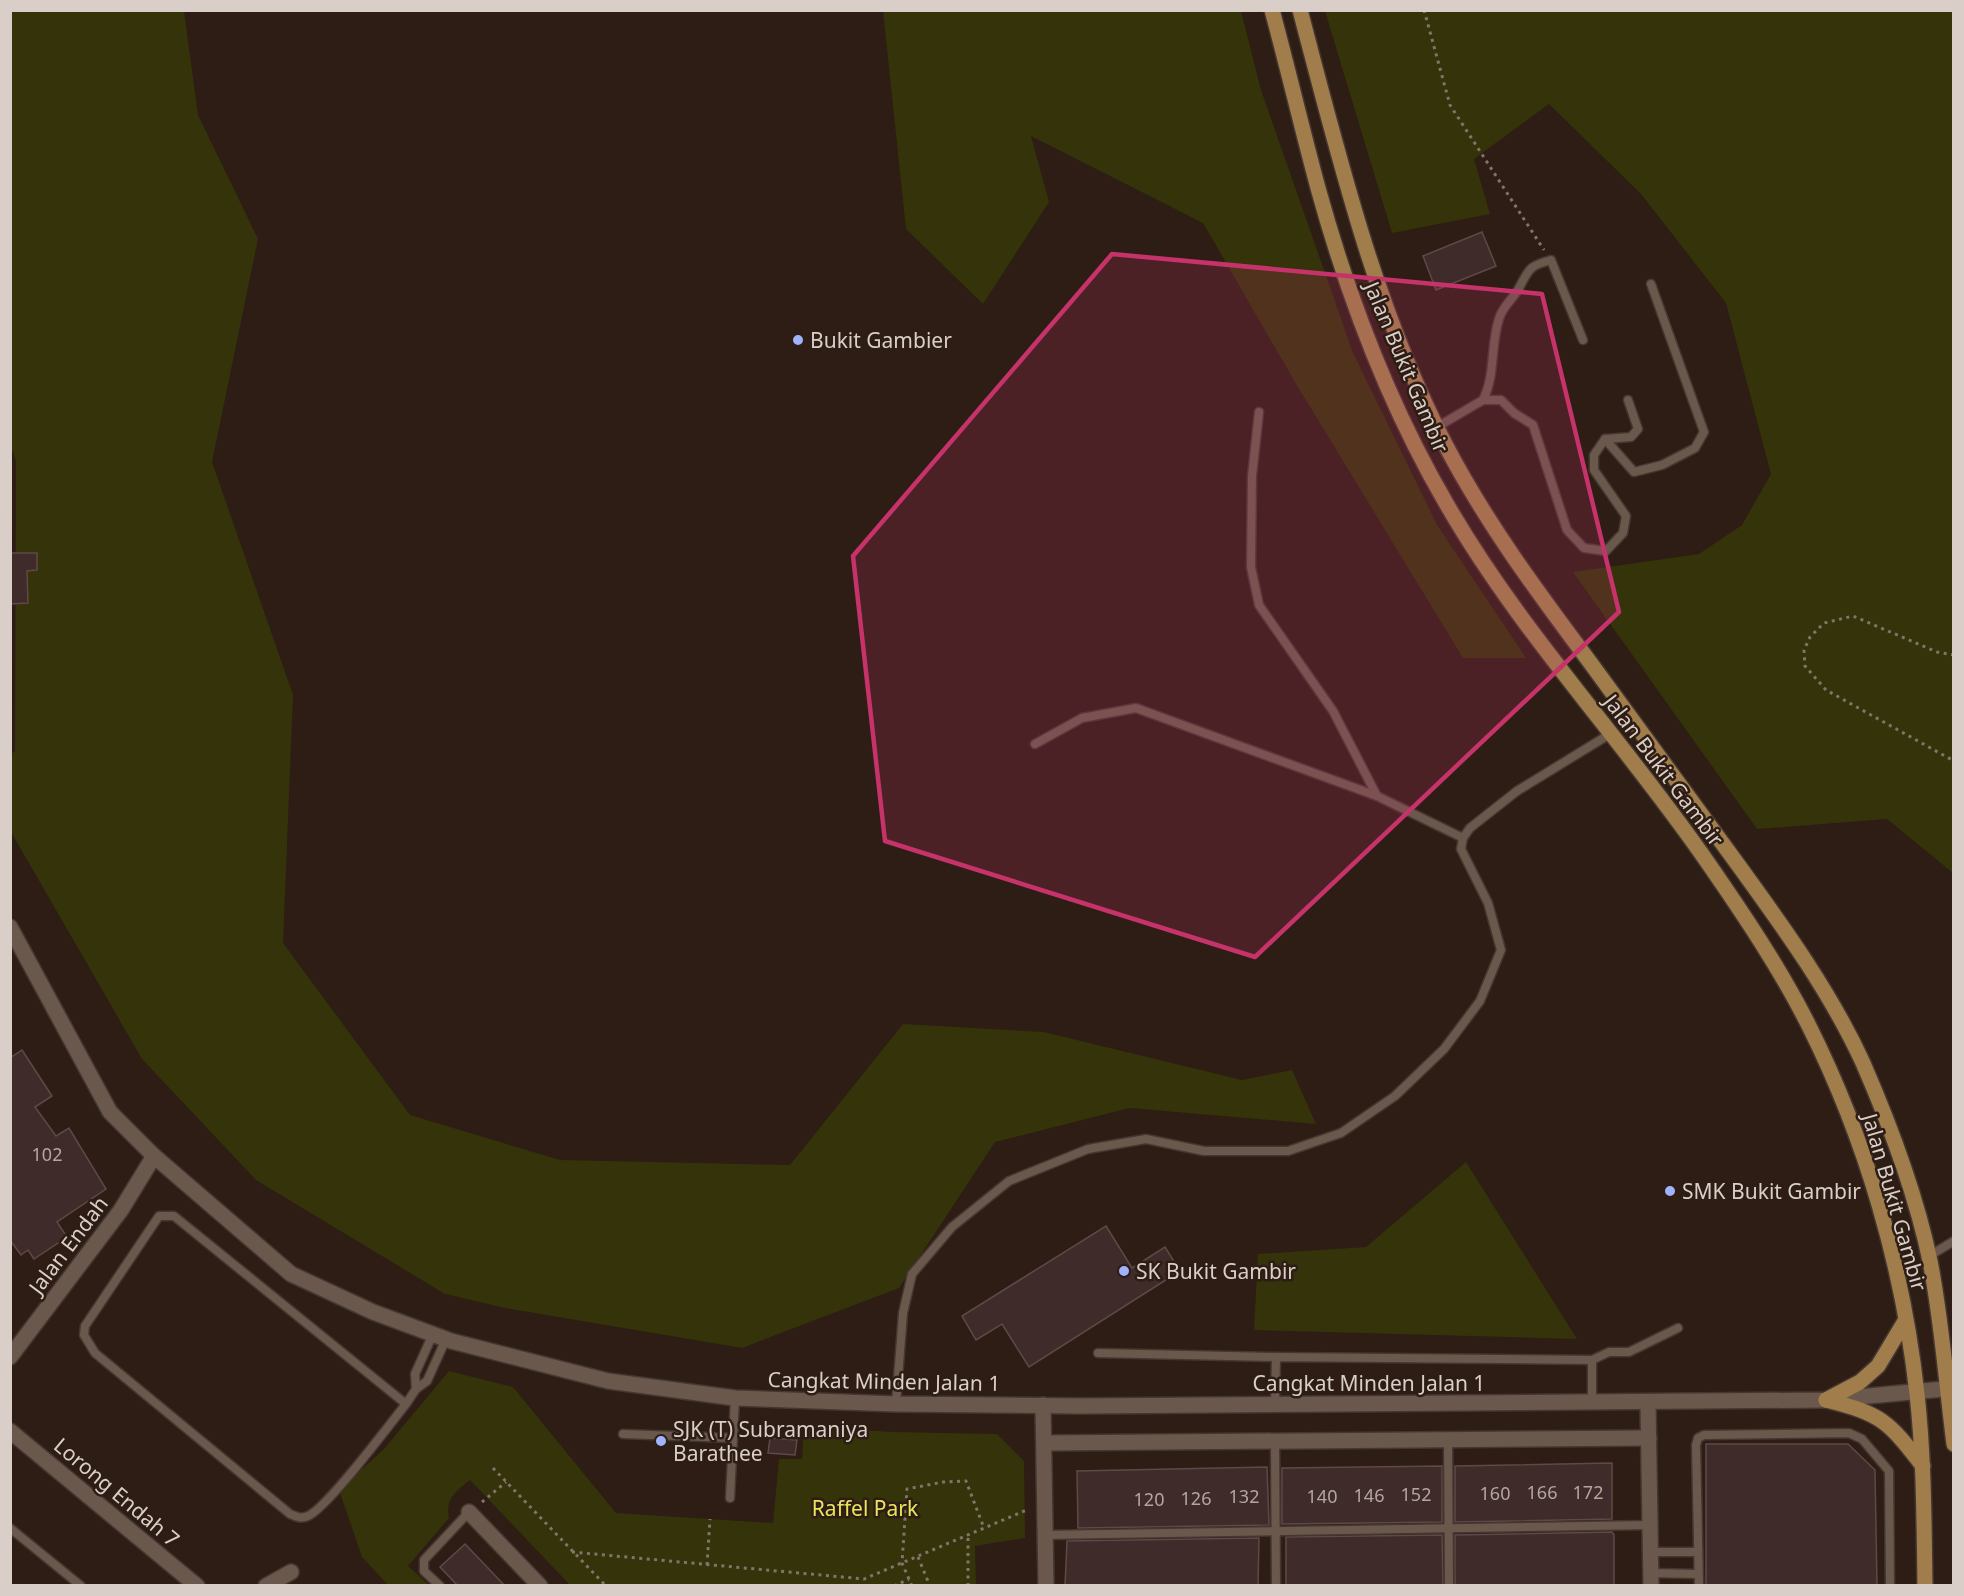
<svg xmlns="http://www.w3.org/2000/svg" width="1964" height="1596" viewBox="0 0 1964 1596" font-family="'Noto Sans',sans-serif">
	<rect width="100%" height="100%" fill="#2d1d14"/>
	<g fill="#343309">
		<polygon points="11,11 184,11 198,115 258,239 212,462 293,695 283,943 410,1115 560,1160 790,1165 903,1024 1044,1032 1242,1080 1292,1070 1316,1124 1130,1108 995,1142 899,1288 742,1348 505,1308 445,1294 256,1180 142,1059 11,832 11,754 15,751 16,461 11,447"/>
		<polygon points="883,11 1241,11 1261,90 1353,353 1437,525 1526,658 1463,658 1295,382 1203,223 1031,136 1049,202 983,304 906,229"/>
		<polygon points="1325,11 1953,11 1953,873 1887,819 1757,829 1573,572 1699,554 1742,525 1771,474 1726,303 1641,194 1549,104 1474,159 1490,214 1392,233"/>
		<polygon points="1466,1162 1577,1339 1254,1330 1258,1254 1366,1247"/>
		<path d="M449,1371l64,16 103,126 157,10 6,-64h23l2,-33 88,6 105,2 27,27 1,77 -50,8 1,39h-406l-100,-105c-14,11 -25,19 -21,38l-41,48 21,19h-41l-26,-28 -23,-67 45,-41z"/>
	</g>
	<g fill="#3f2b2a" stroke="#5f4948" stroke-width="1.5">
		<polygon points="1482,232 1496,266 1436,290 1423,256"/>
		<polygon points="10,553 37,553 37,570 27,571 28,603 10,604"/>
		<polygon points="22,1050 52,1096 35,1107 56,1136 69,1128 106,1189 57,1222 67,1237 34,1259 28,1250 21,1255 10,1240 10,1058"/>
		<polygon points="1106,1226 1132,1268 1165,1247 1180,1271 1029,1367 1002,1324 976,1340 962,1316"/>
		<polygon points="770,1438 797,1440 795,1455 768,1453"/>
		<polygon points="1706,1444 1848,1444 1875,1470 1877,1586 1706,1586"/>
		<polygon points="1612,1463 1612,1519 1455,1522 1455,1466"/>
		<polygon points="1442,1466 1442,1522 1282,1524 1282,1468"/>
		<polygon points="1267,1467 1269,1525 1078,1528 1077,1471"/>
		<polygon points="1612,1532 1614,1535 1614,1586 1455,1586 1455,1535"/>
		<polygon points="1442,1535 1443,1586 1286,1586 1286,1537"/>
		<polygon points="1259,1538 1258,1586 1065,1586 1067,1541"/>
		<polygon points="465,1544 487,1567 505,1586 458,1586 440,1567"/>
	</g>
	<g fill="none" stroke-linecap="round" stroke-linejoin="round">
		<g stroke="#443732" stroke-width="11">
			<g id="lane">
				<polyline points="1483,400 1501,400 1514,413 1533,425 1567,530 1584,548 1606,551 1623,533 1626,516 1594,470 1594,455 1605,439 1631,437 1638,429 1628,400"/>
				<polyline points="1259,412 1252,476 1251,567 1259,605 1333,711 1377,796 1463,838"/>
				<path d="M1437,427l46,-27c13,-26 7,-54 16,-81 3,-12 14,-20 20,-31 10,-18 9,-22 32,-28l32,80"/>
				<polyline points="1605,439 1634,472 1662,465 1695,448 1704,432 1651,284"/>
				<polyline points="1035,744 1082,718 1136,708 1377,796"/>
				<polyline points="1929,1256 1954,1241"/>
				<polyline points="1098,1353 1276,1357"/>
				<polyline points="1592,1360 1609,1352 1629,1352 1678,1328"/>
				<polyline points="416,1389 415,1374 433,1334"/>
				<path d="M406,1404l-232,-188h-15l-74,110 -1,9 11,18 195,161c7,3 11,5 18,2 20,-9 81,-91 98,-112l10,-15 11,-8 19,-42"/>
				<polyline points="896,1404 903,1313 912,1274 952,1227 1009,1181 1088,1149 1146,1139 1204,1151 1288,1151 1341,1133 1395,1096 1444,1049 1480,1001 1501,950 1488,903 1461,849 1463,838 1470,828 1517,791 1610,734"/>
				<polyline points="1275,1404 1276,1357 1592,1360 1592,1403"/>
				<polyline points="623,1434 733,1438"/>
				<polyline points="1448,1440 1449,1586"/>
				<polyline points="1275,1441 1276,1586"/>
				<polyline points="730,1498 735,1398"/>
				<polyline points="10,1528 81,1586"/>
				<polyline points="1045,1535 1650,1525"/>
				<polyline points="1651,1552 1698,1552"/>
				<polyline points="1651,1573 1698,1574"/>
				<polyline points="440,1586 424,1571 424,1560 469,1512"/>
				<polyline points="1699,1586 1696,1445 1698,1438 1704,1435 1849,1433 1862,1439 1889,1471 1890,1586"/>
			</g>
		</g>
		<g stroke="#443732" stroke-width="18">
			<g id="street">
				<polyline points="10,927 110,1112 154,1156 291,1274 373,1312 451,1341 608,1381 735,1398 896,1404 1082,1406 1826,1400 1954,1388"/>
				<polyline points="10,1357 121,1210 154,1156"/>
				<polyline points="1648,1403 1651,1586"/>
				<polyline points="1043,1405 1046,1586"/>
				<polyline points="10,1431 197,1586"/>
				<polyline points="1044,1443 1649,1438"/>
				<polyline points="469,1512 540,1586"/>
				<polyline points="266,1586 291,1572"/>
			</g>
		</g>
		<g stroke="#443732" stroke-width="18">
			<g id="primary">
				<path d="M1272,10c16,59 30,119 46,178 30,109 71,217 128,315 74,129 178,238 262,360 36,52 73,107 101,163 57,114 94,241 108,368 7,63 7,127 8,192"/>
				<path d="M1300,10c39,147 75,299 145,434 41,79 94,150 147,221 49,67 98,134 147,201 45,62 92,127 124,197 27,62 53,131 67,198 12,60 16,122 24,183"/>
				<path d="M1826,1400c56,14 62,21 97,66"/>
				<polyline points="1826,1400 1860,1382 1878,1366 1905,1321"/>
			</g>
		</g>
		<g stroke="#82746c" stroke-width="3" stroke-dasharray="3 4.5" stroke-linecap="butt">
			<polyline points="1424,10 1450,105 1544,250"/>
			<polyline points="1954,655 1937,652 1853,616 1824,623 1810,637 1804,650 1805,666 1826,690 1954,761"/>
			<polyline points="493,1468 606,1586"/>
			<polyline points="482,1502 506,1482"/>
			<polyline points="572,1552 864,1579 1029,1509"/>
			<polyline points="918,1557 930,1586"/>
			<polyline points="707,1565 710,1519"/>
			<polyline points="894,1586 909,1579"/>
			<polyline points="912,1586 902,1563 907,1489 943,1482 966,1481 984,1528"/>
			<polyline points="968,1586 968,1535"/>
		</g>
		<use href="#lane" stroke="#6b584d" stroke-width="8"/>
		<use href="#street" stroke="#6b584d" stroke-width="15"/>
		<use href="#primary" stroke="#a07d4a" stroke-width="15"/>
	</g>
	<path fill="#c6336b" fill-opacity="0.2" stroke="#c6336b" stroke-width="4.5" stroke-linejoin="round" d="M1112,254l430,40 77,318 -364,345 -370,-116 -32,-285z"/>
	<g fill="#a0b3fd" stroke="#2d1d14" stroke-width="2">
		<circle cx="798" cy="340" r="6"/>
		<circle cx="1670" cy="1191" r="6"/>
		<circle cx="1124" cy="1271" r="6"/>
		<circle cx="661" cy="1441" r="6"/>
	</g>
	<g text-anchor="middle" dominant-baseline="central" stroke-width="5" stroke-linejoin="round" paint-order="stroke">
		<g font-size="18" fill="#b3a6a0">
			<text x="47" y="1154">102</text>
			<text x="1542" y="1492">166</text>
			<text x="1588" y="1492">172</text>
			<text x="1495" y="1493">160</text>
			<text x="1416" y="1494">152</text>
			<text x="1369" y="1495">146</text>
			<text x="1244" y="1496">132</text>
			<text x="1322" y="1496">140</text>
			<text x="1196" y="1498">126</text>
			<text x="1149" y="1499">120</text>
		</g>
		<g font-size="21" fill="#dacfc8" stroke="#2d1d14" text-anchor="start">
			<text x="810" y="340">Bukit Gambier</text>
			<text x="1682" y="1191">SMK Bukit Gambir</text>
			<text x="1136" y="1271">SK Bukit Gambir</text>
			<text x="673" y="1429">SJK (T) Subramaniya<tspan x="673" dy="24">Barathee</tspan></text>
		</g>
		<g font-size="21" fill="#dacfc8" stroke="#2d1d14">
			<text transform="translate(1407 367) rotate(67)">Jalan Bukit Gambir</text>
			<text transform="translate(1664 770) rotate(53)">Jalan Bukit Gambir</text>
			<text transform="translate(1895 1202) rotate(74)">Jalan Bukit Gambir</text>
			<text transform="translate(68 1245) rotate(-53)">Jalan Endah</text>
			<text transform="translate(884 1381) rotate(1)">Cangkat Minden Jalan 1</text>
			<text x="1369" y="1383">Cangkat Minden Jalan 1</text>
			<text transform="translate(117 1492) rotate(40)">Lorong Endah 7</text>
		</g>
		<g font-size="21" fill="#e9e55b" stroke="#2d1d14">
			<text x="865" y="1508">Raffel Park</text>
		</g>
	</g>
	<rect width="1964" height="1596" fill="none" stroke="#dacfc8" stroke-width="24"/>
</svg>
